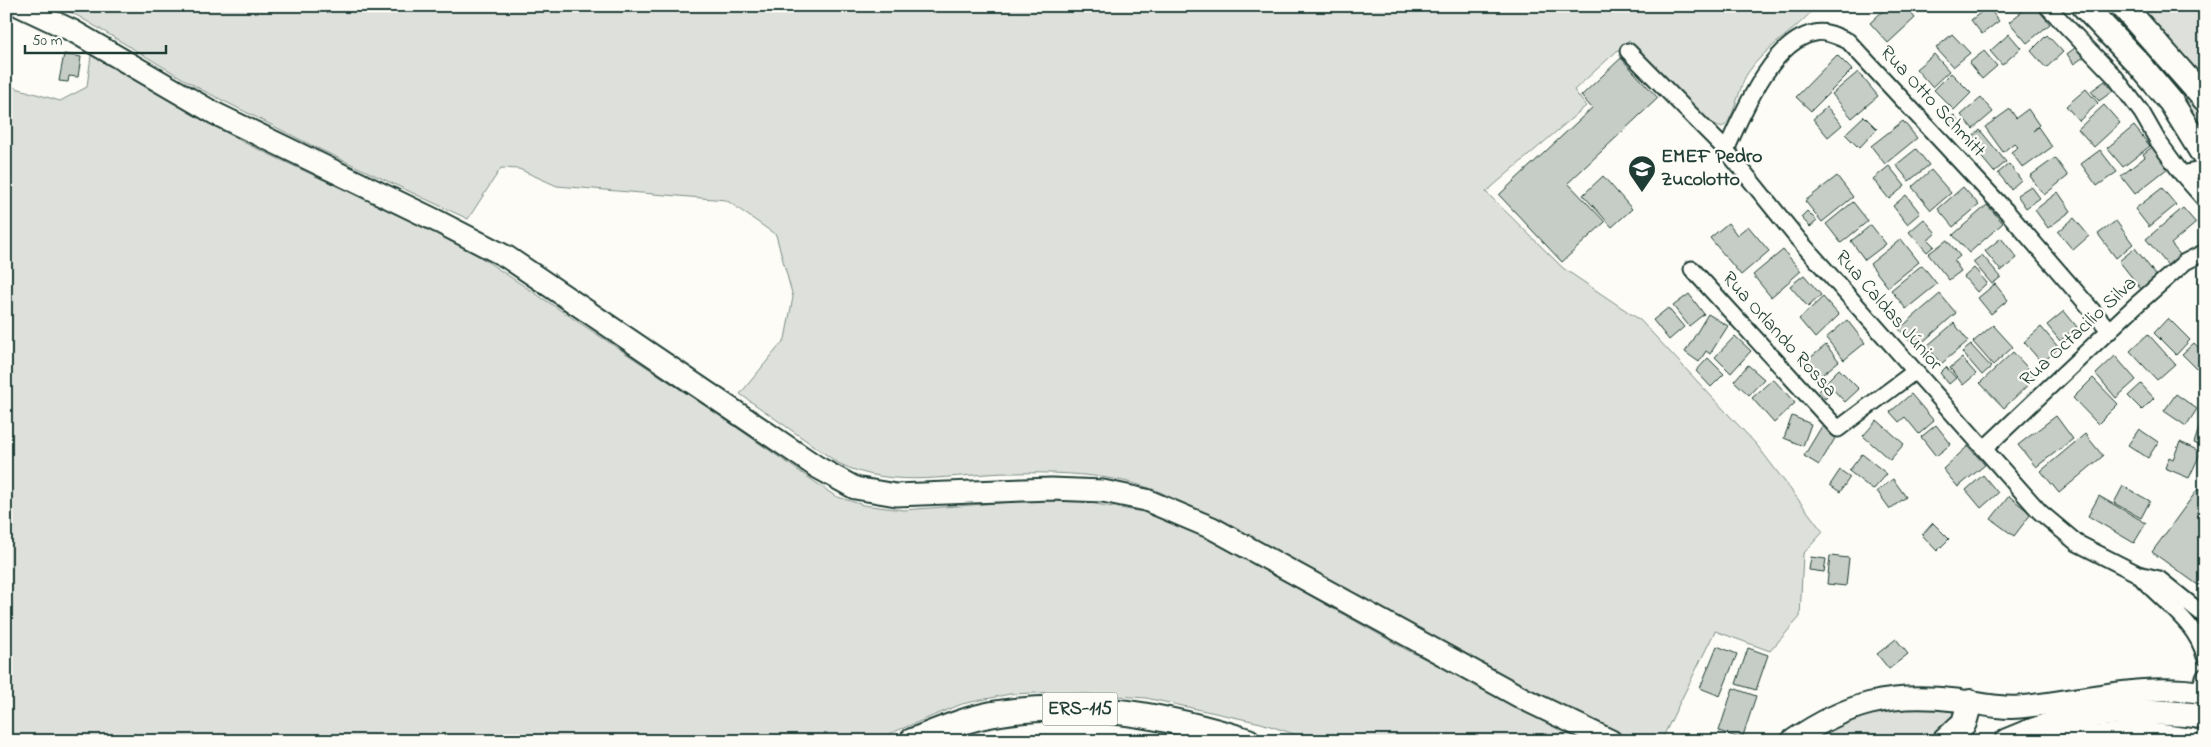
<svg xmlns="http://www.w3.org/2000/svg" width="2211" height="747" viewBox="0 0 2211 747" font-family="'Indie Flower',sans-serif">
	<rect width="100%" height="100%" fill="#fdfcf7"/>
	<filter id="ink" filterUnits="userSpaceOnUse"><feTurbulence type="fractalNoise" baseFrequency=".02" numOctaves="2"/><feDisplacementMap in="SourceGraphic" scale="10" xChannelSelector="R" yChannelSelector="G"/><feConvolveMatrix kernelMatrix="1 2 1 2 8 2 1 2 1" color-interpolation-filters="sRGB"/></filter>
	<g filter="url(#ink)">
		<g fill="#dde0db" stroke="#7e8e88">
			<path d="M56,6h1760c-21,27 -49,38 -69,68 -7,11 -14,47 -23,52 -5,3 -10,-1 -14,-3l-81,-83 -55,50 12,16 -100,86 77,76 77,52 116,124 67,88 -20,22 -3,63 -30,34 -55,-20 -54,110h-29l-118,-59 -317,-172c-12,-6 -25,-12 -37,-18 -45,-18 -99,-20 -147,-19 -59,0 -119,18 -175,-10l-98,-69 45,-55 8,-42 -17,-62 -50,-35 -169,-14 -38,-17 -18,-1 -33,51 -151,-71 -115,-58 -124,-74z"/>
			<polygon points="2101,6 2110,6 2194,101 2205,115 2205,136 2160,71"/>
			<polygon points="2137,6 2205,6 2205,83"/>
			<polygon points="91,55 243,142 462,245 713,411 835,496 863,505 903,510 1038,500 1078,501 1143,512 1209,539 1407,650 1593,741 1315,741 1261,723 1146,698 1060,692 1010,694 962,704 872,741 6,741 6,85 60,101 87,87"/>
			<path d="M1899,705l46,1 8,6 -1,9 -10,11 -17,9h-112c25,-23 55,-29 86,-36z"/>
		</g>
		<g fill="#c6cdc7" stroke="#1f3d34">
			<polygon points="1888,6 1905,6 1915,18 1888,43 1870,23"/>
			<polygon points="2029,6 2035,6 2050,24 2027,43 2009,22"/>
			<polygon points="1988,7 1999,21 1982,34 1971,20"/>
			<polygon points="1952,34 1970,53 1953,67 1936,48"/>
			<polygon points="2009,34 2021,48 2002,65 1990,51"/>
			<polygon points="2047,35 2063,52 2046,68 2031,51"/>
			<polygon points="2080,44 2088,54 2074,64 2067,54"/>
			<polygon points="1984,51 1997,66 1982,79 1969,63"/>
			<polygon points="64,54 81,57 78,77 69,76 68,82 59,81"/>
			<polygon points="1934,54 1949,71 1932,87 1916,69"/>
			<polygon points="1837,55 1852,70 1811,111 1796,97"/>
			<polygon points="1621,58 1658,98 1568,183 1605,222 1562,262 1499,195 1592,108 1581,96"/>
			<polygon points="1858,72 1878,96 1852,118 1832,94"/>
			<polygon points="1951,73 1971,93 1954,110 1934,90"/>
			<polygon points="2105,81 2113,91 2099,101 2091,91"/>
			<polygon points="2086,89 2098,103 2079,121 2066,106"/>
			<polygon points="1981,98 1993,112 1973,129 1961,115"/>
			<polygon points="2104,105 2120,123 2094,147 2078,129"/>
			<polygon points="1827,107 1842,125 1828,137 1813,119"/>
			<polygon points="2010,109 2016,118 2028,109 2039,125 2033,131 2038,127 2052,147 2023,168 2011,152 2018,147 2014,143 2003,152 1985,127"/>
			<polygon points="1954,115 1961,124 1954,130 1946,120"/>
			<polygon points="1864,116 1877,129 1859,148 1845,134"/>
			<polygon points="1903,121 1917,138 1885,164 1871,146"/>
			<polygon points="2134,126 2150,146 2123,167 2107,148"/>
			<polygon points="1980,130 2006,162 1994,172 1968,141"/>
			<polygon points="2152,147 2168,168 2135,194 2121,176 2145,157 2143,154"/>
			<polygon points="1916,149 1929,165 1909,181 1896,165"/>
			<polygon points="2100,150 2117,172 2097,186 2081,164"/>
			<polygon points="2055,158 2068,176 2044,195 2030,176"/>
			<polygon points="2009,164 2021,180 2011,189 1998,173"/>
			<polygon points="1889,166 1905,186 1889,199 1873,179"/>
			<polygon points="1931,170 1951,193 1931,210 1912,187"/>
			<polygon points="1603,176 1632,209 1612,227 1583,195"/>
			<polygon points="1837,176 1853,197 1822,222 1805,201"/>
			<polygon points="2031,186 2040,198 2026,208 2017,195"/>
			<polygon points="1963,187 1979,205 1953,227 1938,209"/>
			<polygon points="2162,188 2176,205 2149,227 2135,209"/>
			<polygon points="2058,192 2071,211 2048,228 2035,210"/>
			<polygon points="1906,195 1920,213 1907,224 1893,206"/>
			<polygon points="1853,202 1868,221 1841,243 1826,224"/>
			<polygon points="1987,205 2003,223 1969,253 1953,235"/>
			<polygon points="2183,208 2196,223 2171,244 2182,257 2170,268 2146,239"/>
			<polygon points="1807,211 1817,221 1810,227 1801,217"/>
			<polygon points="2074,218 2089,236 2073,250 2058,232"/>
			<polygon points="1924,219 1936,233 1928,240 1934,246 1927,252 1909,232"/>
			<polygon points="2116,221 2133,244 2116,258 2098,234"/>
			<polygon points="1728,223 1737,235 1748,226 1769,251 1741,275 1710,238"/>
			<polygon points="1871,225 1886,244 1865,260 1851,241"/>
			<polygon points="2001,238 2017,258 2001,271 1985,251"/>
			<polygon points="1901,239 1919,262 1888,287 1870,264"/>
			<polygon points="1947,240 1960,256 1954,261 1961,271 1949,280 1928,254"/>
			<polygon points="2135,248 2158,278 2142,290 2119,261"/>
			<polygon points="1783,250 1801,271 1771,297 1753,275"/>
			<polygon points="1982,255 2001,277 1992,284 1973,262"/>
			<polygon points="1922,265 1937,284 1906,309 1891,290"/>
			<polygon points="1974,268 1987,283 1977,292 1964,277"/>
			<polygon points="1804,275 1821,295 1808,307 1790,286"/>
			<polygon points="1995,284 2008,300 1991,314 1978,298"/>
			<polygon points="1689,294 1704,314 1689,326 1673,306"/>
			<polygon points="1940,294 1956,313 1916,348 1899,329"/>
			<polygon points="1823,297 1839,315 1815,338 1799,319"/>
			<polygon points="1668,308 1684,327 1669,340 1653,320"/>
			<polygon points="2064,311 2077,327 2060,341 2047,325"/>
			<polygon points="1708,314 1728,326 1710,354 1706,351 1699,362 1685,352"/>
			<polygon points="2168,318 2190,340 2176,355 2154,333"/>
			<polygon points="1847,320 1865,343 1844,360 1826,338"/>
			<polygon points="1954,323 1968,341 1941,364 1927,346"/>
			<polygon points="1993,325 2013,347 1993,365 1973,342"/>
			<polygon points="2041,327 2059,348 2042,363 2024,342"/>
			<polygon points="2148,334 2175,364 2157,380 2130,351"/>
			<polygon points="1735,336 1751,351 1731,373 1715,357"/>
			<polygon points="2194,343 2205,354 2205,360 2196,368 2182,354"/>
			<polygon points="1826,345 1839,361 1817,379 1804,363"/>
			<polygon points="1971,345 1991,367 1982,375 1962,352"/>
			<polygon points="2013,352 2036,377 2004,408 1980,383"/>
			<polygon points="2115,356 2136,380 2116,398 2096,374"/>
			<polygon points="1708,358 1724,374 1711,387 1696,371"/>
			<polygon points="1962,358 1976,374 1963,385 1950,368"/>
			<polygon points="1748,365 1764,379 1749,395 1734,381"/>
			<polygon points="1946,367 1956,378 1949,384 1940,373"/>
			<polygon points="1839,369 1859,389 1845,402 1826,382"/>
			<polygon points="2093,378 2118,404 2098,424 2073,398"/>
			<polygon points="1773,379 1795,403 1774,423 1752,398"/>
			<polygon points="2141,384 2154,398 2142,410 2128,396"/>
			<polygon points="1824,386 1831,393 1825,399 1818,392"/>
			<polygon points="1911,394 1934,421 1919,434 1905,417 1899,422 1890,412"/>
			<polygon points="2176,394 2197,409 2186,426 2164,411"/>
			<polygon points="1792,416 1811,424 1803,446 1784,438"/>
			<polygon points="2056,416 2073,439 2036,467 2018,445"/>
			<polygon points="1877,420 1904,444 1890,460 1863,436"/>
			<polygon points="1936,425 1951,444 1936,456 1921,437"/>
			<polygon points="2200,425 2205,426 2205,447 2194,443"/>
			<polygon points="1822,426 1837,435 1819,465 1804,456"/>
			<polygon points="2139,429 2158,442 2148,458 2128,445"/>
			<polygon points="2085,434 2103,456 2059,493 2041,471"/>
			<polygon points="2180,442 2201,452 2189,478 2165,468 2169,457 2173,459"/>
			<polygon points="1968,446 1985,465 1958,487 1943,469"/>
			<polygon points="1862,454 1887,474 1873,490 1849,471"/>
			<polygon points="1840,470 1850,477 1840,492 1830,485"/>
			<polygon points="1983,475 1998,493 1981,508 1966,490"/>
			<polygon points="1893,479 1906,497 1890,509 1877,491"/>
			<polygon points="2123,486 2150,501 2141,518 2114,503"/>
			<polygon points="2198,489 2205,494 2205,590 2152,552"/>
			<polygon points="2009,496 2031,514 2014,536 1991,519"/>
			<polygon points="2099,496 2146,523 2134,543 2088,516"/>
			<polygon points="1933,523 1949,539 1937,551 1922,535"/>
			<polygon points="1830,556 1849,558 1846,586 1827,584"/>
			<polygon points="1811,557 1826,559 1824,572 1809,570"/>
			<polygon points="1896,639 1908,654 1889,669 1877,654"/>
			<polygon points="1717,646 1737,654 1720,696 1700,688"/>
			<polygon points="1748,648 1768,655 1756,690 1736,684"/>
			<polygon points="1733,688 1756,696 1742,739 1719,731"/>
		</g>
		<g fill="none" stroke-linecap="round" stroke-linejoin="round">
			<g stroke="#1f3d34" stroke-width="19">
				<g id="street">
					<polyline points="2047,6 2115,77 2142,113 2158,141 2182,174 2205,200"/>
					<polyline points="1628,51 1726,150 1798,239 2040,512 2077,543 2138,574 2159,579 2205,616"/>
					<path d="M1726,150c16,-35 46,-110 89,-117 11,-3 23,4 33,8l160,172 102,118"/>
					<polyline points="2182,174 2205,169"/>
					<polyline points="1692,269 1838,429 1914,372"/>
					<polyline points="1985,448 2135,306 2185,262 2205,252"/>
					<path d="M2138,574c23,27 59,48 67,83"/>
					<polyline points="2198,691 2205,676"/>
				</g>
			</g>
			<g stroke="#1f3d34" stroke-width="25">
				<g id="secondary">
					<polyline points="20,6 73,31 214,113 439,222 507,257 817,467 855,488 896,495 1051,489 1103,491 1146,500 1212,528 1524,699 1611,741"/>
					<path d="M1792,741c55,-38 98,-49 164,-41 22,3 42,9 64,7 62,-6 122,-25 185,-14"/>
				</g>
			</g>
			<g stroke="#1f3d34" stroke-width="28">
				<g id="primary">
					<polyline points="2084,6 2139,64 2171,102 2205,157"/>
					<polyline points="2123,6 2205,99"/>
					<path d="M912,741c28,-11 58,-24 88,-28 84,-13 168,3 248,28"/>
					<polyline points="1945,741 1964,723 1970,702"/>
					<path d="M2007,741c55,-24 100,-32 159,-28 13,1 26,1 39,4"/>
					<polyline points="2074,741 2139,734 2191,741"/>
				</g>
			</g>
			<use href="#street" stroke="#fdfcf7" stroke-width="15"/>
			<use href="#secondary" stroke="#fdfcf7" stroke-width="21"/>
			<use href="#primary" stroke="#fdfcf7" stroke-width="24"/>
		</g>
	</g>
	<defs>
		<g id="school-pin" transform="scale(1.4375)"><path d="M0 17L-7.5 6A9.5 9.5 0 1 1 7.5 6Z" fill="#1f3d34" stroke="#fdfcf7"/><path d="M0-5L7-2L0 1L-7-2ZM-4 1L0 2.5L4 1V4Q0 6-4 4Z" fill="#fff"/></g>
	</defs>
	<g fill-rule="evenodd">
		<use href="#school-pin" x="1642" y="169"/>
	</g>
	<g text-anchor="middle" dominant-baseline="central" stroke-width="4.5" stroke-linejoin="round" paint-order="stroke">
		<rect fill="#fdfcf7" stroke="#62766e" stroke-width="1" x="1042.5" y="692.5" width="75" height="33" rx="4"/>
		<g font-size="19" font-weight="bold" fill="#1f3d34">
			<text x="1080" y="709">ERS-115</text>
		</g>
		<g font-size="20" fill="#1f3d34" stroke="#fdfcf7">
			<text transform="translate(1932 102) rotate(47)">Rua Otto Schmitt</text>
			<text transform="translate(1888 311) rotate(49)">Rua Caldas Júnior</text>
			<text transform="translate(2079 332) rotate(-43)">Rua Octacilio Silva</text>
			<text transform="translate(1779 335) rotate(48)">Rua Orlando Rossa</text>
		</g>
		<g font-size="20" font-weight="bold" fill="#1f3d34" stroke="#fdfcf7" text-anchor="start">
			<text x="1661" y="157">EMEF Pedro<tspan x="1661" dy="23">Zucolotto</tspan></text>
		</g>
	</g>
	<rect width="2211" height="747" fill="none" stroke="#fdfcf7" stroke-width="25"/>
	<rect x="12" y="12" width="2186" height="722" fill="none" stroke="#1f3d34" stroke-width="2" filter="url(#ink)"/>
	<path d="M25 45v8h141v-8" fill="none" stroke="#1f3d34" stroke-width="2.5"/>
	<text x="32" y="45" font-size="15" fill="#1f3d34" stroke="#fdfcf7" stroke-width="4" paint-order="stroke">50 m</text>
</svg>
